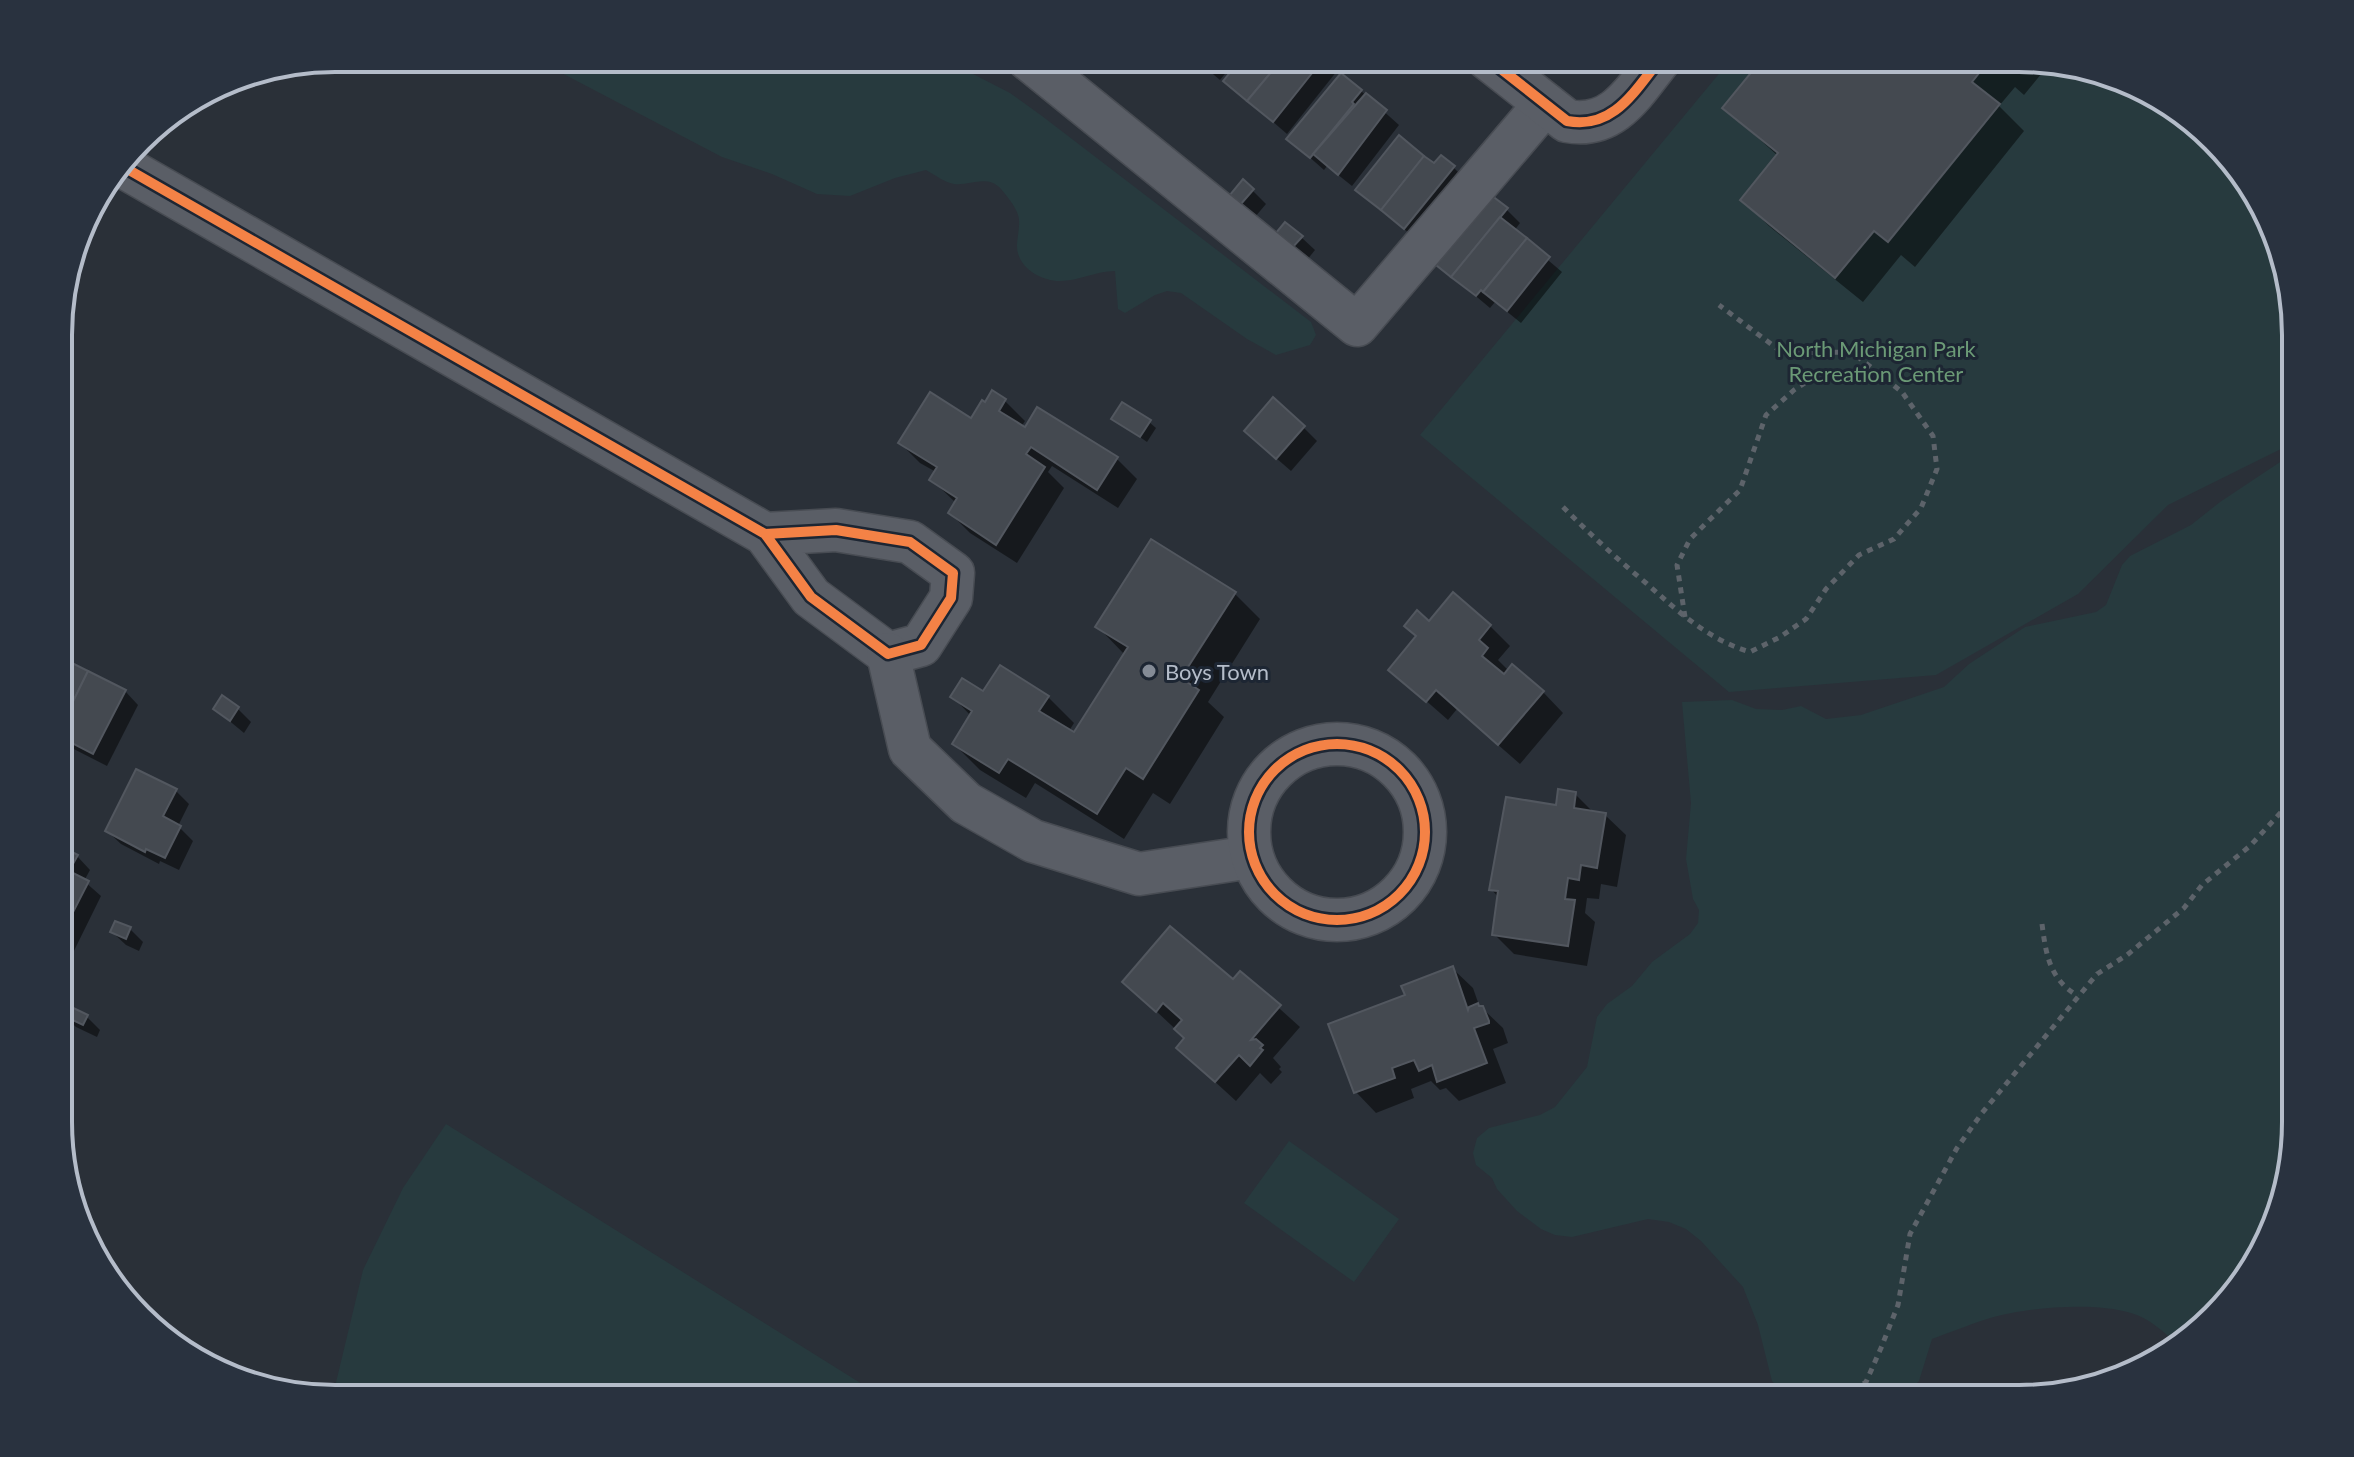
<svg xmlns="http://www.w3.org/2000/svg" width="2354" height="1457" viewBox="0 0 2354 1457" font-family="Lato,sans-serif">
	<rect width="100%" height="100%" fill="#2a3038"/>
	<g fill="#273a3e">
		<path d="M533,58h409l68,35 32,23 269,206 5,13 -6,10 -34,10 -29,-16 -66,-46 -14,-2 -12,4 -30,18 -7,-4 -3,-38c-19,0 -36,10 -55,10 -20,0 -43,-14 -43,-35 0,-9 4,-23 1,-31 -2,-8 -12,-20 -17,-26 -14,-15 -31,-3 -47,-5 -10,-2 -19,-9 -28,-14l-31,8 -45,18 -33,-2 -45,-20 -50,-17z"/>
		<polygon points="1732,58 2020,58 2108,73 2173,104 2259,196 2295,316 2295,442 2168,505 2078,594 1936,675 1729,692 1420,435"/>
		<path d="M2295,452v688l-45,136 -73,68c-13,-12 -28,-26 -46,-31 -37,-11 -103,-6 -141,5 -19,6 -39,14 -58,21l-13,42 -13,13 -23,4 -87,1 -12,-5 -12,-13 -14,-56 -15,-38 -42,-46 -15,-12 -17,-7 -21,-3 -76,18 -17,-2 -14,-6 -24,-18 -20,-22 -5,-11 -16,-13 -3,-12 4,-15 12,-10 51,-13 15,-8 32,-40 10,-50 10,-13 25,-18 20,-24 38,-28 8,-11 1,-13 -6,-11 -7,-40 5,-56 -9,-101 50,-2 24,9 26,1 19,-4 25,13 35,-4 83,-28 25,-23 56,-37 71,-15 10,-7 16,-40 8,-9 61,-31 29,-23z"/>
		<polygon points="446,1124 886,1399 887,1399 332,1399 363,1270 403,1188"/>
		<polygon points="1289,1141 1399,1219 1354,1282 1244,1203"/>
	</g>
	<g fill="#0007">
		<polygon points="1194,58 1238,58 1220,80"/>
		<polygon points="1324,58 1337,71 1287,134 1226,81"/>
		<polygon points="1766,58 2020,58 2050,63 2024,95 2015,87 1999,106 2024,131 1915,267 1901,255 1863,302 1769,226 1742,200 1778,156 1725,108"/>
		<polygon points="1361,91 1399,125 1352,186 1327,166 1324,170 1289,139"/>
		<polygon points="1435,166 1454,168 1467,181 1418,241 1358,189"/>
		<polygon points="1244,182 1266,204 1255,217 1232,196"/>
		<polygon points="1507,210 1520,223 1514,231 1562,272 1521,323 1495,302 1490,308 1434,261"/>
		<polygon points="1301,237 1315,250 1307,260 1291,248"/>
		<polygon points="1005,401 1025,421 1021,427 1117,459 1137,479 1118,508 1052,466 1048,472 1064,488 1017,563 970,533 950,513 956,503 931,479 936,472 920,463 900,443 972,421"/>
		<polygon points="1114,419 1149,422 1156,428 1147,442"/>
		<polygon points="1303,427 1317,441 1291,471 1260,444"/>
		<polygon points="1234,593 1260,619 1208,702 1224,717 1170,804 1153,793 1124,839 1035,783 1026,798 980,770 954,744 971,716 952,696 984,693 1048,697 1074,723 1069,731 1075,735 1125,655 1098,627"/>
		<polygon points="1429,623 1490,626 1510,646 1498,660 1509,671 1543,692 1563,713 1520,764 1457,709 1448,720 1391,670"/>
		<polygon points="60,659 125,691 138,705 107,766 60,742"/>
		<polygon points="215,709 238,709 251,722 244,733"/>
		<polygon points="176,791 189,804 178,826 193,841 179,870 160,861 159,864 121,844 107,831"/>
		<polygon points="1575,794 1594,813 1605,815 1626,835 1617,887 1601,884 1599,899 1587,898 1585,913 1595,922 1587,966 1514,954 1494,934 1499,898 1491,889 1557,807"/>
		<polygon points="60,848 77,856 90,870 84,881 101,896 67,965 60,962"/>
		<polygon points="130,929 143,942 139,951 126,945 112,932"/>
		<polygon points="1452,968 1473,988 1480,1008 1482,1008 1503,1028 1508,1043 1493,1049 1506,1083 1459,1101 1446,1088 1440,1090 1431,1081 1411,1089 1414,1098 1376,1113 1356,1092 1331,1025 1408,996"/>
		<polygon points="1240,973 1300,1027 1273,1058 1281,1067 1279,1069 1282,1072 1271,1084 1260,1073 1236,1101 1178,1048 1186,1039 1125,982 1233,982"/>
		<polygon points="62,1014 86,1016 100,1030 97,1037 76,1027"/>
	</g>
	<g fill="#444950" stroke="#52575f" stroke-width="2">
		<polygon points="1242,58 1283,58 1247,101 1223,81"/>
		<polygon points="1283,58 1324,58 1273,122 1247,101"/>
		<polygon points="1763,58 2007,58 1997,70 1988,62 1972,82 2000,104 1888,242 1874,231 1835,278 1740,200 1778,153 1722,108"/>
		<polygon points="1341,73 1362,90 1352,102 1354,104 1310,158 1286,139"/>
		<polygon points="1366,93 1387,110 1338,175 1313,154"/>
		<polygon points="1399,135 1424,156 1381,210 1355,190"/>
		<polygon points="1441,155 1455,166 1404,229 1381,210 1424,156 1434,163"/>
		<polygon points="1243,179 1254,189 1240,205 1229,196"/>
		<polygon points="1487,192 1508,208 1451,277 1431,261"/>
		<polygon points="1500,217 1527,238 1483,292 1481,290 1476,296 1451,277"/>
		<polygon points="1285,222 1303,236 1292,248 1275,234"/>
		<polygon points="1527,238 1550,257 1507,311 1483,292"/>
		<polygon points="992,390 1006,399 999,411 1025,427 1037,407 1118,457 1097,490 1031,447 1026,454 1045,467 996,545 948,513 957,498 929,480 937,467 898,443 930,392 971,418 982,400 985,402"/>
		<polygon points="1273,397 1305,426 1276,459 1244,431"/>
		<polygon points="1122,402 1151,420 1140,437 1111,419"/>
		<polygon points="1151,539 1236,592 1181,678 1199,690 1143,779 1126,768 1097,814 1008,759 999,773 952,744 972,711 950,697 962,678 983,691 1000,665 1049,696 1039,711 1074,732 1128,647 1095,627"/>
		<polygon points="1453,592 1491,625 1479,640 1488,648 1482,656 1504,674 1512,664 1544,691 1498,745 1436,690 1426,702 1388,670 1416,636 1404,626 1417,610 1429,621"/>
		<polygon points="60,657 88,671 60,728"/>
		<polygon points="88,671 126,690 93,754 60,737 60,728"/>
		<polygon points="222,695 239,707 230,721 213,709"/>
		<polygon points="136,769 177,789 163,816 181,826 165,858 146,849 145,852 105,831"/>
		<polygon points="1558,789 1576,792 1574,808 1606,813 1597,868 1581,865 1579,880 1568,878 1565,899 1575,900 1568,946 1492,935 1498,891 1489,890 1506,797 1556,805"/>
		<polygon points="60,846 78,855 69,871 89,881 68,922 60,918"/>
		<polygon points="115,921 131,927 126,939 110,932"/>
		<polygon points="1170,926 1233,979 1240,971 1281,1005 1251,1040 1256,1039 1263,1045 1260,1048 1263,1050 1250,1066 1239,1055 1215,1082 1176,1048 1184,1038 1174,1029 1182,1020 1163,1003 1156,1012 1122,982"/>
		<polygon points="1453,966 1468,1010 1469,1007 1478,1003 1479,1006 1483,1006 1489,1021 1489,1023 1474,1028 1487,1063 1437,1082 1432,1065 1419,1071 1414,1060 1392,1068 1395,1078 1354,1093 1328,1024 1405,995 1401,986"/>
		<polygon points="65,1004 88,1015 83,1025 60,1014"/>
	</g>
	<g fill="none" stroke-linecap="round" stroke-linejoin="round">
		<g stroke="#484c53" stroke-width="45">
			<g id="minor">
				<polyline points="1027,58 1357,325 1545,104"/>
				<path d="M1487,58l80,63c47,9 68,-31 94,-63"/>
				<polyline points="122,166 765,534 811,597 888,654 921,645 951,598 953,573 910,542 836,530 765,534"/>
				<polyline points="888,654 910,749 966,803 1033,841 1139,874 1251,857"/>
				<circle cx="1337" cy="832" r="88"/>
			</g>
		</g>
		<g stroke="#5d636a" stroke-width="5" stroke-dasharray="6 6" stroke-linecap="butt">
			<path d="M1563,507c27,27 54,52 83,76 33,29 61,56 104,69l30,-15 26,-18 20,-30 33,-34 35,-16 27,-31 16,-39 -4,-33 -31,-44 -50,-40 -69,1 -64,-48"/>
			<polyline points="1685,617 1677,565 1690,539 1740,490 1766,415 1794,390 1820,373 1877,372"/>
			<path d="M2042,924c4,30 7,55 36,72"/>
			<polyline points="1844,1398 1866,1382 1881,1348 1898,1305 1910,1234 1957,1148 1982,1113 2097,974 2127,955 2184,908 2202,885 2250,846 2295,797"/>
		</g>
		<use href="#minor" stroke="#5a5e66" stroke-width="42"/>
		<g stroke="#1d2633" stroke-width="15">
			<g id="cycleway">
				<path d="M1487,58l80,63c47,9 68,-31 94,-63"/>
				<polyline points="122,166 765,534 811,597 888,654 921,645 951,598 953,573 910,542 836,530 765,534"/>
				<circle cx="1337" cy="832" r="88"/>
			</g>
		</g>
		<use href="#cycleway" stroke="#f48246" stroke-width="10"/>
	</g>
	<circle fill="#848b96" stroke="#1d2633" stroke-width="3" cx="1149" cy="671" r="8"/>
	<g text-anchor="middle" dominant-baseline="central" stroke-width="6" stroke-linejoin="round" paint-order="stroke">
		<g font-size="22" fill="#6b9a76" stroke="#1d2633">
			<text x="1876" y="348">North Michigan Park<tspan x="1876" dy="25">Recreation Center</tspan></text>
		</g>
		<g font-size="22" fill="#b4bcc9" stroke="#1d2633" text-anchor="start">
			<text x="1165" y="671">Boys Town</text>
		</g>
	</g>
	<path d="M0 0H2354V1457H0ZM335 72H2019A263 263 0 0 1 2282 335V1122A263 263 0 0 1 2019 1385H335A263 263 0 0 1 72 1122V335A263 263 0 0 1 335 72Z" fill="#29323f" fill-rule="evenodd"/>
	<path fill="none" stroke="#b4bcc9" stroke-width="4" d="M335 72H2019A263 263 0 0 1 2282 335V1122A263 263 0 0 1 2019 1385H335A263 263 0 0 1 72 1122V335A263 263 0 0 1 335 72Z"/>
</svg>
